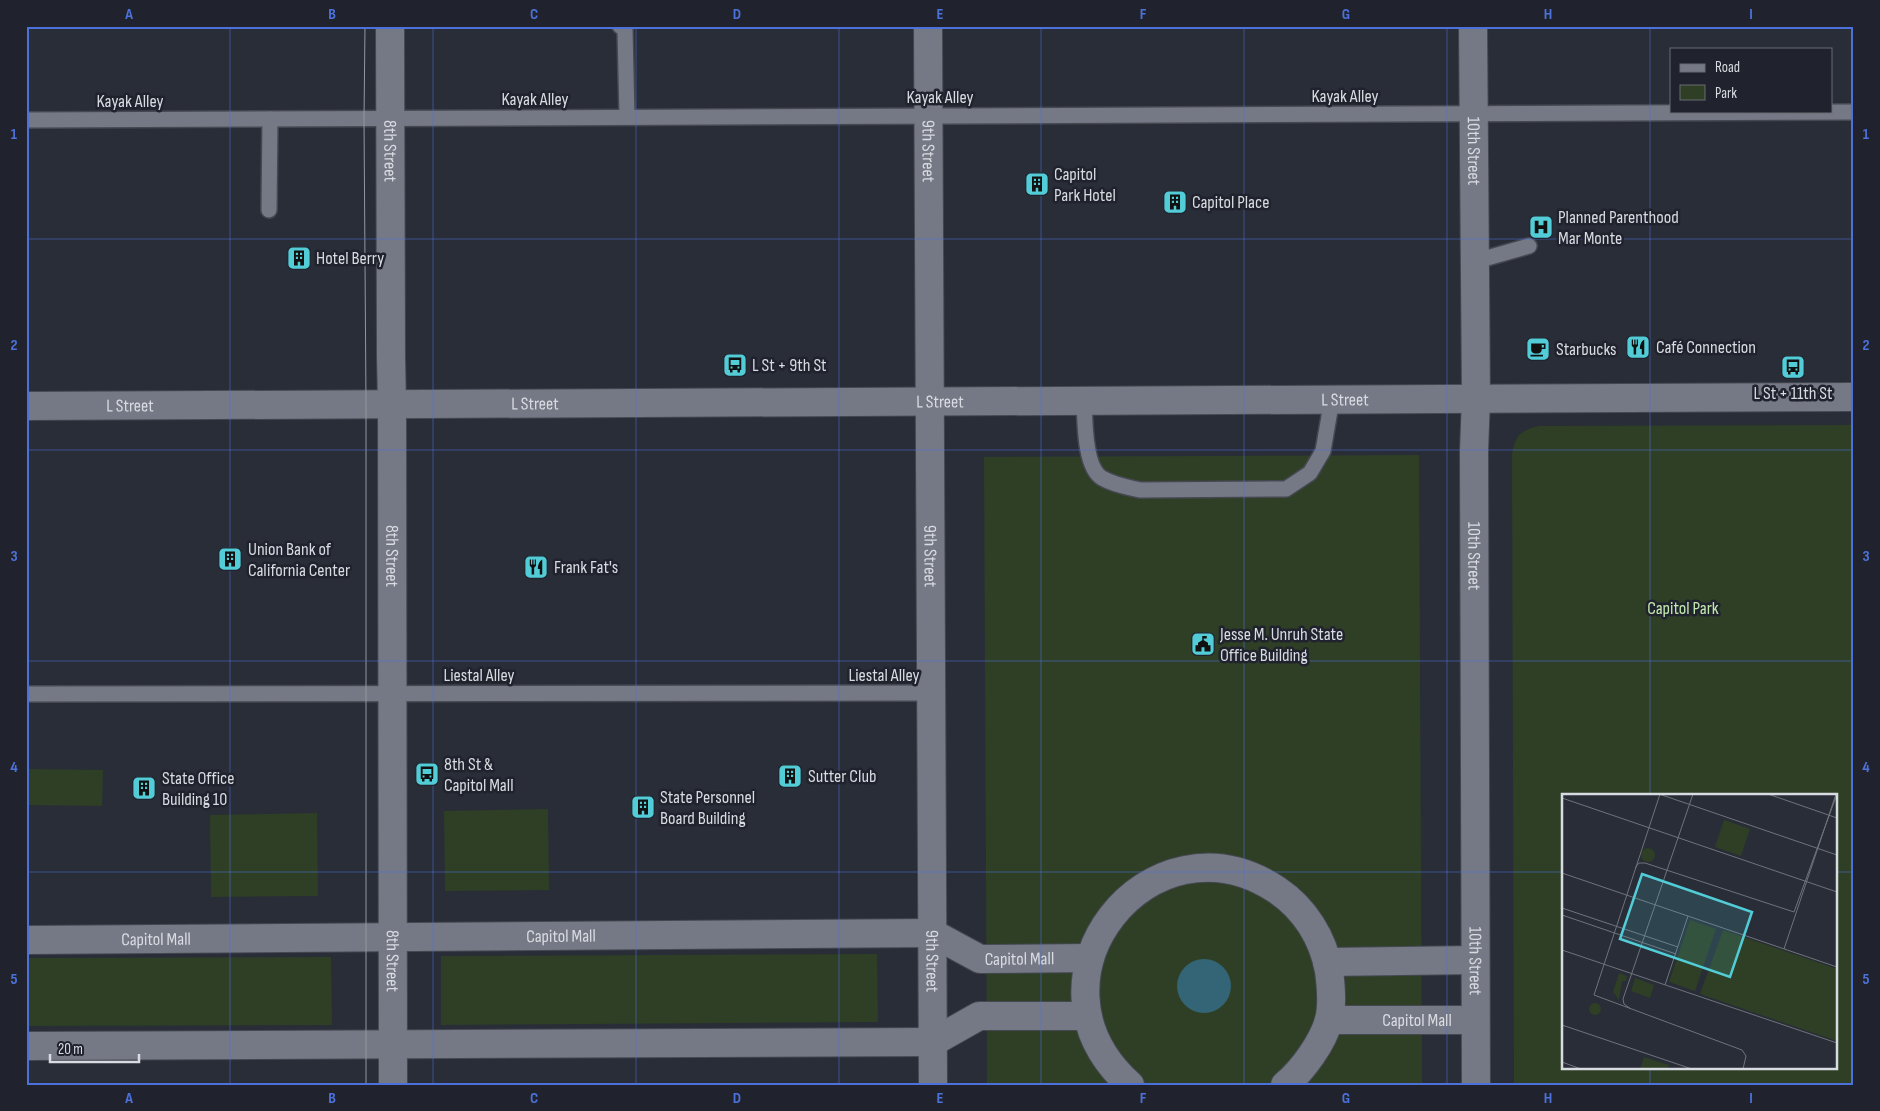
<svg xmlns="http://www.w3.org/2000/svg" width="1880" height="1111" viewBox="0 0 1880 1111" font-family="'Sofia Sans Condensed',sans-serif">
	<rect width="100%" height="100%" fill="#292d37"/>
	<g fill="#2e3f25" fill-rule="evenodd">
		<path d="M1854,425v660h-340l-2,-630c3,-19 7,-24 27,-29zM1564,795h272v272h-272z"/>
		<polygon points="1419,455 1422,1085 987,1085 984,457"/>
		<polygon points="26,769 103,770 102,806 26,805"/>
		<polygon points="548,809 549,890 445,891 444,811"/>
		<polygon points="317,813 318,896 211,897 210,815"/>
		<polygon points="877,954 878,1022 441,1025 441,956"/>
		<polygon points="331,957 332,1025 26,1026 26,958"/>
	</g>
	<circle fill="#346576" cx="1204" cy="986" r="27"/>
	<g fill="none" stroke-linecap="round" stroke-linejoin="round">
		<g stroke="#454851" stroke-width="18">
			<g id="lane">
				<polyline points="620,26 625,30 627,117"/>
				<polyline points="26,120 1854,112"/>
				<polyline points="269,210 270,119"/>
				<polyline points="1473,262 1529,246"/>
				<path d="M1084,400c1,20 0,67 18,78 12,7 25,9 38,12l146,-1 24,-16 13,-22 9,-52"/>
				<polyline points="26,694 931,693"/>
			</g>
		</g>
		<g stroke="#454851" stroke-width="30">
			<g id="street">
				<path id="s1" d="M390,26l1,331 1,47 1,681"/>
				<path id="s2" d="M932,933l48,26 110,-1"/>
				<polyline points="1327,962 1475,960"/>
				<path id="s3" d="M1329,1020h146"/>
				<polyline points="933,1042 979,1016 1087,1016"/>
				<path d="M1130,1085c-118,-106 21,-279 147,-195 28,19 46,48 52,81 2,15 4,33 0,49 -6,22 -26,50 -44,65"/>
			</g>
		</g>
		<g stroke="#454851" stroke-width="30">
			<g id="secondary">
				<path id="s4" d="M928,26l5,1059"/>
				<path id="s5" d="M1473,26l3,372 -2,53 2,634"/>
				<path id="s6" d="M26,406l1828,-9"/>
				<path id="s7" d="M26,940l906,-7"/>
				<polyline points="26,1046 933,1042"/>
			</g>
		</g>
		<use href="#lane" stroke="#757985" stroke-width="15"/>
		<use href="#street" stroke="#757985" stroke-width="28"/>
		<use href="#secondary" stroke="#757985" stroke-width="28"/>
		<polyline stroke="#93979e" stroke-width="1" points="365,26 364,119 366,404 366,1085"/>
	</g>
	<path fill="none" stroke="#4c71da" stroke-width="1" stroke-opacity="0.55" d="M230,26v1059M433,26v1059M636,26v1059M839,26v1059M1041,26v1059M1244,26v1059M1447,26v1059M1650,26v769M26,239h1828M26,450h1828M26,661h1828M26,872h1538M1836,872h18M1650,1067v18"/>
	<defs>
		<g id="building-square" transform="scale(1.25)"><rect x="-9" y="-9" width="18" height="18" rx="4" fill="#52ccd6" stroke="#20232d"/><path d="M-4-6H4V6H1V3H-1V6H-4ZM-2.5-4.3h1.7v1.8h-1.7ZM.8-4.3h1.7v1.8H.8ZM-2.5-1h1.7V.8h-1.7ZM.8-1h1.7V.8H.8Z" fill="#111"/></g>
		<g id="hospital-square" transform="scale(1.25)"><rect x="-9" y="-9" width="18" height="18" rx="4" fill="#52ccd6" stroke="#20232d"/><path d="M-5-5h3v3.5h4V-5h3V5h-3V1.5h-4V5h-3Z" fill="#111"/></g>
		<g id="restaurant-square" transform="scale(1.25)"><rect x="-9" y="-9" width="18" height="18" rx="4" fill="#52ccd6" stroke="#20232d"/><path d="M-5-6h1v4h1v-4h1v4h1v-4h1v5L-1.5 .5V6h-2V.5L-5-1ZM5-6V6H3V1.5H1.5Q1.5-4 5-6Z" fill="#111"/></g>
		<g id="cafe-square" transform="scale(1.25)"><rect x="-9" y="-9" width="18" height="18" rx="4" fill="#52ccd6" stroke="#20232d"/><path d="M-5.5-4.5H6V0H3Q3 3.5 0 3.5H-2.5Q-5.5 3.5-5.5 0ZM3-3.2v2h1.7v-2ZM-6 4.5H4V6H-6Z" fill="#111"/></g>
		<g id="bus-square" transform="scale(1.25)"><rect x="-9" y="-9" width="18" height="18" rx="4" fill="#52ccd6" stroke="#20232d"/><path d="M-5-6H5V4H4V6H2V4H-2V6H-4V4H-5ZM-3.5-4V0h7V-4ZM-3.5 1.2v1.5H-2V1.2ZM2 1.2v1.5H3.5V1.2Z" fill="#111"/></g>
		<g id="civic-square" transform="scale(1.25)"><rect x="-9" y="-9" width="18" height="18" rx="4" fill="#52ccd6" stroke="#20232d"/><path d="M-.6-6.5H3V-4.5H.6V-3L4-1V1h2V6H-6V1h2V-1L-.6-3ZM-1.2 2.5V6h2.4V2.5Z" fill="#111"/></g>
	</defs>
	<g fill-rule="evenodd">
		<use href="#building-square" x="1037" y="184"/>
		<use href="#building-square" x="1175" y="202"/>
		<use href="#hospital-square" x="1541" y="227"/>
		<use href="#building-square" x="299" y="258"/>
		<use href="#restaurant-square" x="1638" y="347"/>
		<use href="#cafe-square" x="1538" y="349"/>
		<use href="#bus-square" x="735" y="365"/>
		<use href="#bus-square" x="1793" y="367"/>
		<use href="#building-square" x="230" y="559"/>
		<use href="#restaurant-square" x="536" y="567"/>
		<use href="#civic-square" x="1203" y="644"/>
		<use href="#bus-square" x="427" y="774"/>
		<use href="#building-square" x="790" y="776"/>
		<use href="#building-square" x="144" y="788"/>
		<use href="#building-square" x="643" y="807"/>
	</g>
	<g text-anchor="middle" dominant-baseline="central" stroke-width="5" stroke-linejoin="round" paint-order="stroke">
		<g font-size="18" fill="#d8dbe1" stroke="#20232d">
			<text x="1345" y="96">Kayak Alley</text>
			<text x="940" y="97">Kayak Alley</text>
			<text x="535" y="99">Kayak Alley</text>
			<text x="130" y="101">Kayak Alley</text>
			<text stroke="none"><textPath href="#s1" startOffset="125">8th Street</textPath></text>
			<text stroke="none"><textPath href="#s4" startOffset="125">9th Street</textPath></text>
			<text stroke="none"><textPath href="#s5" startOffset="125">10th Street</textPath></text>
			<text stroke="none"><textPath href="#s6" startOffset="1319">L Street</textPath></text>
			<text stroke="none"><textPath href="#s6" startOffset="914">L Street</textPath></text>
			<text stroke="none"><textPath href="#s6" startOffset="509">L Street</textPath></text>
			<text stroke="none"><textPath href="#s6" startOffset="104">L Street</textPath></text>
			<text stroke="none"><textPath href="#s1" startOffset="530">8th Street</textPath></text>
			<text stroke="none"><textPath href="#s5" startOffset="530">10th Street</textPath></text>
			<text stroke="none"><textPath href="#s4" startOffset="530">9th Street</textPath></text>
			<text x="479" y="675">Liestal Alley</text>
			<text x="884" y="675">Liestal Alley</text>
			<text stroke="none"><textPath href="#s7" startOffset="535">Capitol Mall</textPath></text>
			<text stroke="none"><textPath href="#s7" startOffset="130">Capitol Mall</textPath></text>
			<text stroke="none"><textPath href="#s2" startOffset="94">Capitol Mall</textPath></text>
			<text stroke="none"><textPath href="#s1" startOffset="935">8th Street</textPath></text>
			<text stroke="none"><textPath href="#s4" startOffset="935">9th Street</textPath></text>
			<text stroke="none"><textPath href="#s5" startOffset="935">10th Street</textPath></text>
			<text stroke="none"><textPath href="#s3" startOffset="88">Capitol Mall</textPath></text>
		</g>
		<g font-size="18" fill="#d8dbe1" stroke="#20232d" text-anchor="start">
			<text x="1054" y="174">Capitol<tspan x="1054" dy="21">Park Hotel</tspan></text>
			<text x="1192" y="202">Capitol Place</text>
			<text x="1558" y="217">Planned Parenthood<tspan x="1558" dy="21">Mar Monte</tspan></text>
			<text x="316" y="258">Hotel Berry</text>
			<text x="1656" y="347">Café Connection</text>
			<text x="1556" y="349">Starbucks</text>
			<text x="752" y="365">L St + 9th St</text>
			<text x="1793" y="393" text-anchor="middle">L St + 11th St</text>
			<text x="248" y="549">Union Bank of<tspan x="248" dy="21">California Center</tspan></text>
			<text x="554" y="567">Frank Fat's</text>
			<text x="1220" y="634">Jesse M. Unruh State<tspan x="1220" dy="21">Office Building</tspan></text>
			<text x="444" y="764">8th St &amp;<tspan x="444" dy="21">Capitol Mall</tspan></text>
			<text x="808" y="776">Sutter Club</text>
			<text x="162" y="778">State Office<tspan x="162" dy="21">Building 10</tspan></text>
			<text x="660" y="797">State Personnel<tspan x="660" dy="21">Board Building</tspan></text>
		</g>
		<g font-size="18" fill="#c2e9ad" stroke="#20232d">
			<text x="1683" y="608">Capitol Park</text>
		</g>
	</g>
	<g transform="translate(1562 794)">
		<rect width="275" height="275" fill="#292d37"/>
		<path d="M162,26l26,9 -9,27 -26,-9zM79 61a7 7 0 1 1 14 0a7 7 0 1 1-14 0ZM128,126l26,9 -21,62 -26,-9zM161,136l114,39v72l-137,-47zM57,179l8,3 -1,5h-4l-3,19 -6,-8zM73,184l19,7 -4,13 -19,-7zM27 215a6 6 0 1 1 12 0a6 6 0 1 1-12 0ZM82,263l25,8 -1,4h-28z" fill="#2e3f25"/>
		<path fill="none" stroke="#6f737b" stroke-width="1" d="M97,0l178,61M98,0l-66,201 148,55 4,6 -3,13M206,0l69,24M0,4l275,94M73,74l4,-5h6l149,49 43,-118M0,79l275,94M0,114l116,39M0,121l114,39M222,155l52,-155M0,156l275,93M103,191l23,-69M69,215l-7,-5 -1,-5 70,-205M0,231l130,44M0,268l19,7"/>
		<path fill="#52ccd6" fill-opacity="0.15" stroke="#52ccd6" stroke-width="2.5" d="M80,80l110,38 -22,65 -110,-38z"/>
		<rect width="275" height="275" fill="none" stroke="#d8dbe1" stroke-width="2.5"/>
	</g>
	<rect width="1880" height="1111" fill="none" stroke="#20232d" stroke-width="55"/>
	<rect x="1670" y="48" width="162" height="65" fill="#20232d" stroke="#6a6d75"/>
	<rect x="1680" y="64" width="25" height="8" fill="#757985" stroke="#6a6d75"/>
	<text x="1715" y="72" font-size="15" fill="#d8dbe1">Road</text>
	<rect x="1680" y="85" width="25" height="15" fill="#2e3f25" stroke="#6a6d75"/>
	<text x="1715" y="98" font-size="15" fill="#d8dbe1">Park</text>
	<path d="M50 1054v8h89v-8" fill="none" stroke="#d8dbe1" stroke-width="2.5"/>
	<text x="58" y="1054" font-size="15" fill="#d8dbe1" stroke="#20232d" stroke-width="4" paint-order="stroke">20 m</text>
	<rect x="28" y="28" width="1824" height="1056" fill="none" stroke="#4c71da" stroke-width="2"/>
	<g font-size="16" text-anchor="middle" font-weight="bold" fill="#4c71da">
		<text x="129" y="19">A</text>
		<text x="332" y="19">B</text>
		<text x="534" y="19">C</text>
		<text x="737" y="19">D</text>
		<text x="940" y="19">E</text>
		<text x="1143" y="19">F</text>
		<text x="1346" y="19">G</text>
		<text x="1548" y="19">H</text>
		<text x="1751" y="19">I</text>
		<text x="14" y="139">1</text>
		<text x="1866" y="139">1</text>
		<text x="14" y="350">2</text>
		<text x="1866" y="350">2</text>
		<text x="14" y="561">3</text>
		<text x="1866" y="561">3</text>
		<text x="14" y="772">4</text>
		<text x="1866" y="772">4</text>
		<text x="14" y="984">5</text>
		<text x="1866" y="984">5</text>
		<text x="129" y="1103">A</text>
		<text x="332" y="1103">B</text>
		<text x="534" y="1103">C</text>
		<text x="737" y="1103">D</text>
		<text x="940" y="1103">E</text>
		<text x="1143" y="1103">F</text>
		<text x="1346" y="1103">G</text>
		<text x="1548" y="1103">H</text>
		<text x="1751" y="1103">I</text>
	</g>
</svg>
